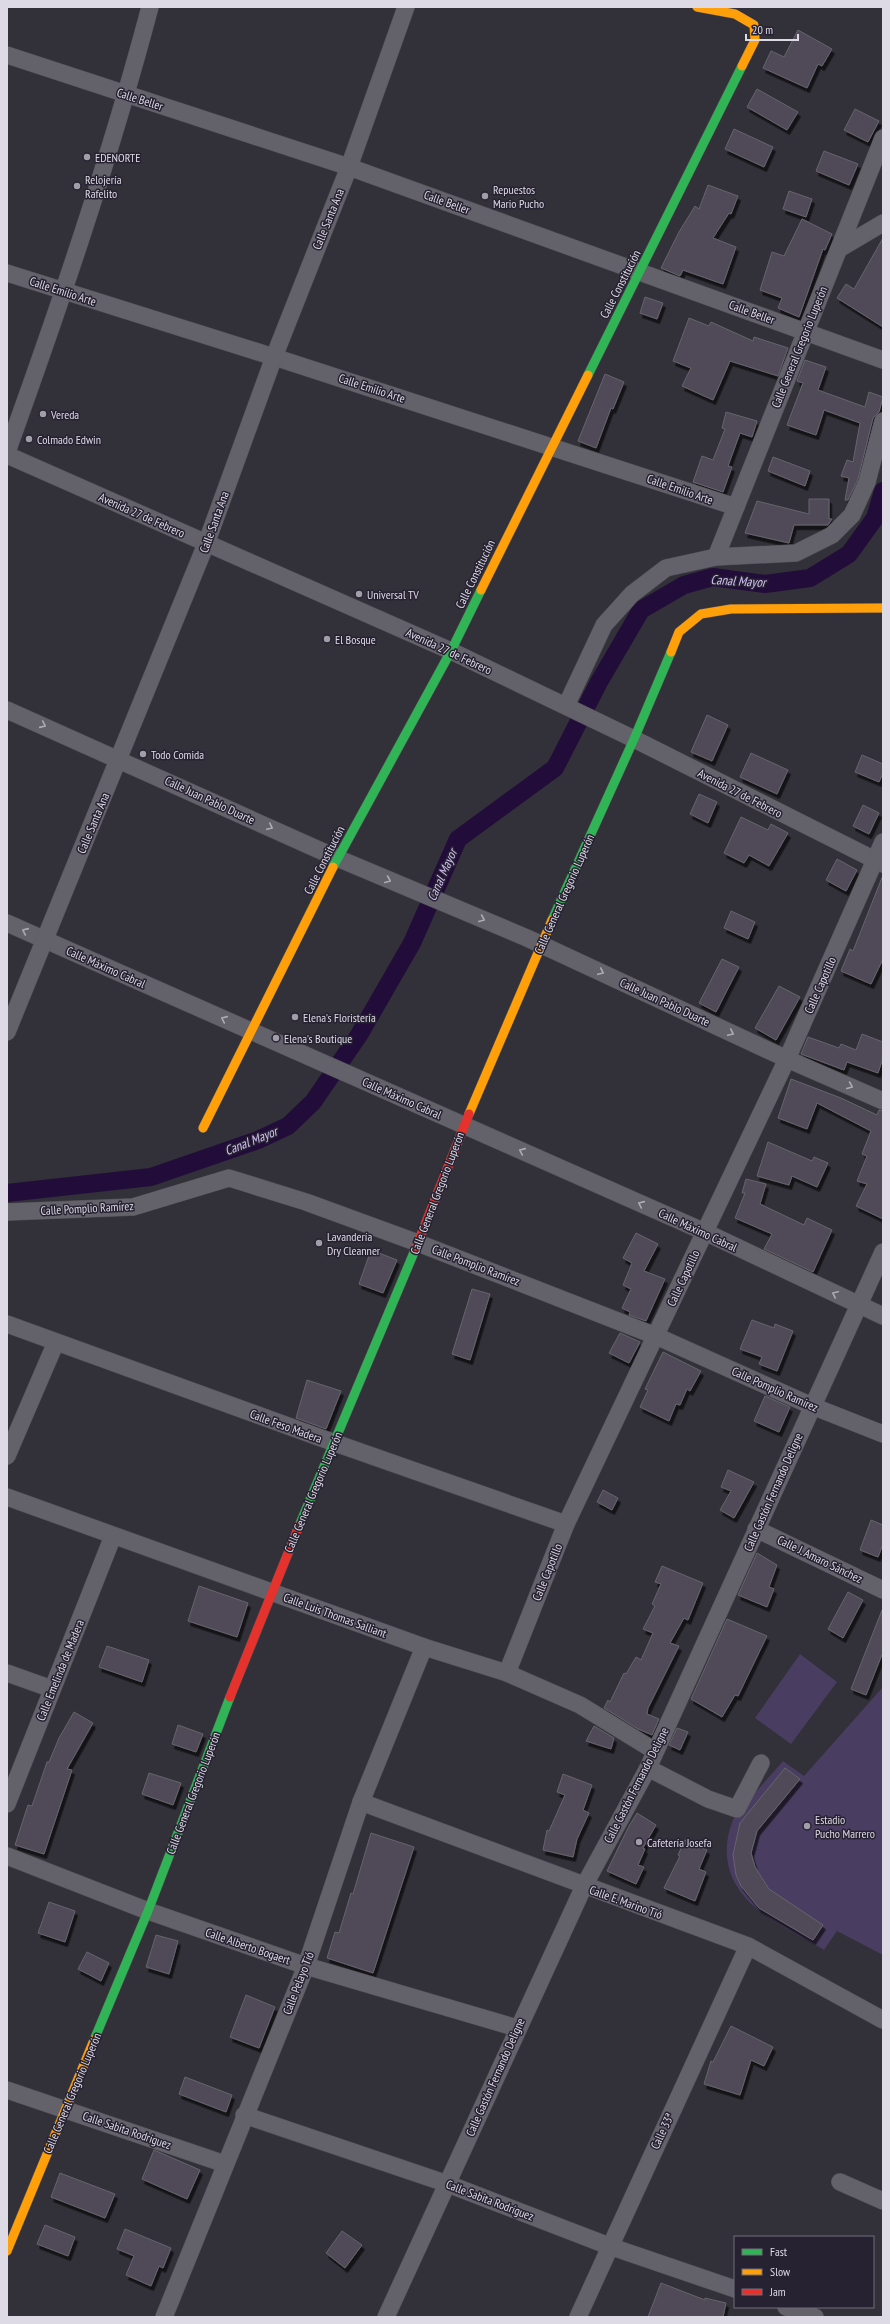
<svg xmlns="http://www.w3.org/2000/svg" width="890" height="2324" viewBox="0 0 890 2324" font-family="'PT Sans Narrow',sans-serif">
	<defs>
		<filter id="shadow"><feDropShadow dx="2.5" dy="4.5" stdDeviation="0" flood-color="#0009"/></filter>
	</defs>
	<rect width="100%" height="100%" fill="#323038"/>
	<g fill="#4a3d62">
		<polygon points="800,1654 837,1682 791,1744 755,1718"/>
		<path d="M883,1687v268l-46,-24 -13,19c-38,-23 -92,-43 -97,-93 -1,-12 1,-27 7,-39 3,-5 9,-11 13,-16 12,-14 24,-27 36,-41l21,15z"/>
	</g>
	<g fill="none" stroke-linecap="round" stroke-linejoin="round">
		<polyline stroke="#220d3a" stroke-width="18" points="7,1193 151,1177 258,1140 288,1126 313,1102 359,1035 412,943 458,839 555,768 599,682 641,610 684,585 713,577 765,584 810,578 849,554 875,518 883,491"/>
	</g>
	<g fill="#4f4a58" stroke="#66646c" filter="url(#shadow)">
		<polygon points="798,30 832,49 822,66 818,64 807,88 763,68 771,51 784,57"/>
		<polygon points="757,89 798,112 787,130 747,107"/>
		<polygon points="855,109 879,121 868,142 844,130"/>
		<polygon points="734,129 773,147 764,167 725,149"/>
		<polygon points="824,151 858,164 849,185 816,171"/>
		<polygon points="708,185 738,196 731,214 729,213 713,238 736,247 723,284 683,270 680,276 661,268 679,232 695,206 699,209"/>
		<polygon points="789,191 812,199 806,217 783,209"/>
		<polygon points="802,219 832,234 825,250 823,249 799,317 778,308 782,298 760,290 772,252 784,256"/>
		<polygon points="883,238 883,327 837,298 846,284 854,289"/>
		<polygon points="645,297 663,303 657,319 640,313"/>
		<polygon points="689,318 709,326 711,322 753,341 754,337 788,348 778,376 730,361 713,400 682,386 691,368 673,361"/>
		<polygon points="805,360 826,367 818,390 865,407 869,392 883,397 879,412 873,418 858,479 848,500 845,500 849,478 841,476 847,460 853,462 860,423 824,410 816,435 787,425 803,383 797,381"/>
		<polygon points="605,374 624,382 613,409 611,408 596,448 578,441"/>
		<polygon points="726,412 757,421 752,437 740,433 728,466 732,467 723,492 693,482 702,456 713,460 725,429 722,428"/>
		<polygon points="773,457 810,471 805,486 768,471"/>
		<polygon points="809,499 829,499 829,519 832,519 828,525 794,525 789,543 745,533 757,501 809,514"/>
		<polygon points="707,715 728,725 712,761 691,752"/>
		<polygon points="751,753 788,770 777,794 740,777"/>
		<polygon points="862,755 883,764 883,773 879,782 855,772"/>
		<polygon points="699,794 717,802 708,823 690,814"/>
		<polygon points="863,805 879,813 869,834 853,826"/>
		<polygon points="741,817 768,830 771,824 788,833 769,866 749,855 744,863 724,853"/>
		<polygon points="837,859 857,870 846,891 826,880"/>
		<polygon points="883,875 883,959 871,984 841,971 850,949 853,951"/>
		<polygon points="731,911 755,922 748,939 724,928"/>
		<polygon points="722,959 739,967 716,1012 699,1003"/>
		<polygon points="779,986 800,997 776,1040 755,1028"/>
		<polygon points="862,1034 883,1042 883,1058 878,1073 847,1062 844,1070 801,1054 808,1037 839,1048 841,1044 856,1050"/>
		<polygon points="791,1079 841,1098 877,1115 879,1110 883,1111 883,1219 856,1206 867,1184 857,1181 867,1156 862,1154 871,1131 817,1103 807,1129 778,1118"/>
		<polygon points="768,1142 812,1161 814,1157 828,1163 817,1187 792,1176 789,1185 757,1176"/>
		<polygon points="746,1179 766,1184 760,1204 804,1225 807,1218 832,1230 813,1272 764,1249 772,1234 735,1218 745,1193 742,1193"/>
		<polygon points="636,1233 658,1244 644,1271 665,1279 646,1321 629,1315 630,1312 622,1308 631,1289 623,1285 632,1263 623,1258"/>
		<polygon points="371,1250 397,1260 383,1293 359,1284"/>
		<polygon points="472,1289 490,1294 470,1360 452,1354"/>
		<polygon points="752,1320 774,1328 775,1324 793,1331 777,1371 759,1364 762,1357 740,1349"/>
		<polygon points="620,1333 640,1342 629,1363 609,1353"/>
		<polygon points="663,1352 701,1371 690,1391 687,1389 680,1405 676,1404 669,1421 640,1407 648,1390 645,1389"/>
		<polygon points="307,1380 341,1391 326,1429 296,1418"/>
		<polygon points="765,1396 790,1407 779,1432 754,1421"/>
		<polygon points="728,1470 754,1482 734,1518 720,1510 731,1491 721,1487"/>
		<polygon points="603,1490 618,1498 612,1510 597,1502"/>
		<polygon points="871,1520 883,1525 883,1544 878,1557 860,1550"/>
		<polygon points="757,1553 777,1565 769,1587 774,1589 767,1607 738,1595"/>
		<polygon points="662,1566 703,1583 688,1620 684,1618 670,1643 679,1646 648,1708 647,1714 659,1719 652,1735 638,1729 604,1708 608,1700 610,1702 624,1673 626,1674 636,1657 641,1660 653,1633 643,1629 655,1606 652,1604 661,1584 655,1582"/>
		<polygon points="199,1586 248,1603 237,1637 188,1621"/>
		<polygon points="848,1592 863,1600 843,1638 828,1629"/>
		<polygon points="882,1610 883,1652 866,1695 851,1689"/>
		<polygon points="727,1619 767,1636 738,1696 735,1695 722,1717 691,1699"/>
		<polygon points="107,1646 149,1660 142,1682 99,1667"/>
		<polygon points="74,1712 93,1723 67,1769 72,1770 44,1854 15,1845 28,1805 32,1806 47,1762 49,1762 59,1738"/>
		<polygon points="178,1725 203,1734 196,1752 172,1744"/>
		<polygon points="594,1726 614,1738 611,1749 586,1741"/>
		<polygon points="677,1728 688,1732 680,1750 669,1745"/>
		<polygon points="785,1768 800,1779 757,1831 751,1853 755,1867 769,1889 823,1925 813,1940 759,1908 741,1886 736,1875 733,1855 740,1823"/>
		<polygon points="149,1773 181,1783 173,1805 142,1794"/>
		<polygon points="563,1774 592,1785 583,1810 589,1813 577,1839 573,1857 543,1850 547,1830 549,1831 565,1795 557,1792"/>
		<polygon points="637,1813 656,1825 643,1848 645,1849 638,1865 644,1867 636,1884 607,1871 629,1826"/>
		<polygon points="371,1833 414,1847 373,1973 327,1958 335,1932 339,1933 351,1893 353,1894"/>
		<polygon points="685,1840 707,1850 699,1869 706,1872 695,1901 664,1888 680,1856 678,1855"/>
		<polygon points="49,1902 75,1911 65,1942 38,1933"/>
		<polygon points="156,1935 178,1941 169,1974 146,1967"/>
		<polygon points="87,1952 109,1963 101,1981 78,1969"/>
		<polygon points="246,1995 275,2007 259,2048 230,2037"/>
		<polygon points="731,2026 773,2047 764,2066 751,2060 740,2095 704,2084 711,2061 713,2062"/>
		<polygon points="185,2077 232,2095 226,2112 179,2094"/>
		<polygon points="154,2150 200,2170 187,2199 142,2179"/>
		<polygon points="60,2173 115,2194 105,2218 51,2197"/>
		<polygon points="45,2225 75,2237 68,2256 37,2244"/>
		<polygon points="125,2229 171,2248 163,2268 159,2266 151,2286 126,2275 134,2256 117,2249"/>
		<polygon points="342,2231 362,2245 345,2268 326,2253"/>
		<polygon points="661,2283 705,2300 705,2298 726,2303 723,2317 648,2317"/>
	</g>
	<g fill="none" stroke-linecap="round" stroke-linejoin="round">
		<g stroke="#4e4b53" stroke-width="18">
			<g id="street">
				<polyline points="7,55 349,167 883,360"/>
				<polyline points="839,249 883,223"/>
				<polyline points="7,273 274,357 736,507"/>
				<path d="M7,452c53,-147 103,-294 143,-445"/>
				<polyline points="7,455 451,651 634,739 883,864"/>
				<polyline points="716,557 883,138"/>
				<polyline points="566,706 604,625 632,594 666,568 716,557 796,553 832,535 852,515 867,482 883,421"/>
				<polyline points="7,710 337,858 527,938 787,1059 883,1101"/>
				<polyline points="7,923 705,1232 883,1316"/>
				<polyline points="7,1032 206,544 274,357 349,167 406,7"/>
				<polyline points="7,1212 133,1207 229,1178 306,1202 418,1243 656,1336 812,1406 883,1434"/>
				<polyline points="7,1324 335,1443 566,1524"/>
				<polyline points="7,1456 56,1342"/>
				<polyline points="7,1497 424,1647 507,1673 580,1705 655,1751"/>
				<polyline points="756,1529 883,1590"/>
				<polyline points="7,1673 52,1689"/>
				<polyline points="507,1673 566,1524 787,1059 883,842"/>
				<polyline points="648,1768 708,1799 737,1809 761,1763"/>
				<polyline points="361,1802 748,1946 883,2020"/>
				<polyline points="7,1804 113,1536"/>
				<polyline points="7,1856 148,1911 306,1966 517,2028"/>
				<polyline points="7,2090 225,2164"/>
				<polyline points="244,2115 448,2184 609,2246 735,2289"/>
				<polyline points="840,2182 883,2201"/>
				<polyline points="786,2307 815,2317"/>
				<polyline points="164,2317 306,1966 361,1802 424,1647"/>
				<polyline points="386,2317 584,1886 648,1768 883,1252"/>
				<polyline points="578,2317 748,1946"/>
			</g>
		</g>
		<g stroke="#4e4b53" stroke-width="10">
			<g id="fast">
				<polyline points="588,375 742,66"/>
				<polyline points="333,867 451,651 481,590"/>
				<polyline points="552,920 634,739 671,652"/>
				<polyline points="299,1526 415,1250"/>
				<polyline points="94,2040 148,1911 230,1697"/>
			</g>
		</g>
		<g stroke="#4e4b53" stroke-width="10">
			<g id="slow">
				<polyline points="697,7 735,14 754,25 755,40 742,66"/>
				<polyline points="481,590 588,375"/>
				<polyline points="671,652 679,632 701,614 731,609 883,608"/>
				<polyline points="469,1114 552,920"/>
				<polyline points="203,1128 333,867"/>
				<polyline points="7,2251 94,2040"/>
			</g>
		</g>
		<g stroke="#4e4b53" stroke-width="10">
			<g id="jam">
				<polyline points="415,1250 469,1114"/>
				<polyline points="230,1697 299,1526"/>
			</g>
		</g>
		<use href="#street" stroke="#636169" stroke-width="17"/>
		<use href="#fast" stroke="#30b455" stroke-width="9"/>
		<use href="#slow" stroke="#ff9f0a" stroke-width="9"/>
		<use href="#jam" stroke="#e5322d" stroke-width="9"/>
	</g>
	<defs><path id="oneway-chevron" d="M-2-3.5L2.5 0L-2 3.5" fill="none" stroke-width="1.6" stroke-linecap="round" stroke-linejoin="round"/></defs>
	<g stroke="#adaab3">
		<use href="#oneway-chevron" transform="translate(43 725) rotate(24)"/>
		<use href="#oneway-chevron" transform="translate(270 827) rotate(25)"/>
		<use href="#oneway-chevron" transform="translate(388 880) rotate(23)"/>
		<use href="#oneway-chevron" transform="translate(482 919) rotate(23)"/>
		<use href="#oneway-chevron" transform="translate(25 931) rotate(-156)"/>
		<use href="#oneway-chevron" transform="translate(601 972) rotate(25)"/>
		<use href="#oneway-chevron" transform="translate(224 1019) rotate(-156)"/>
		<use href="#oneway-chevron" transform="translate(731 1033) rotate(25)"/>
		<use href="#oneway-chevron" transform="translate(850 1086) rotate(23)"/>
		<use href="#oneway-chevron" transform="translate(522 1151) rotate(-156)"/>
		<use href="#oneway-chevron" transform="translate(641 1204) rotate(-156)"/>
		<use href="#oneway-chevron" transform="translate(835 1294) rotate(-155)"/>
	</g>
	<g fill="#a29ea8" stroke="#272232" stroke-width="1.5">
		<circle cx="87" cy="157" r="4"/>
		<circle cx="77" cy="186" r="4"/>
		<circle cx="485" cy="196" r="4"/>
		<circle cx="43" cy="414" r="4"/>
		<circle cx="29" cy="439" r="4"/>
		<circle cx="359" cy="594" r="4"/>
		<circle cx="327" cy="639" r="4"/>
		<circle cx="143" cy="754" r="4"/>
		<circle cx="295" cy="1017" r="4"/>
		<circle cx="276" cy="1038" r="4"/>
		<circle cx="319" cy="1243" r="4"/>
		<circle cx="807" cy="1826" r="4"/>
		<circle cx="639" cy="1842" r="4"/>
	</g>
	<g text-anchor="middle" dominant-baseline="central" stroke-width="3" stroke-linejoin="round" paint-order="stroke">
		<g font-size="12" fill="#dedae5" stroke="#272232">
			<text transform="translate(140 99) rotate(18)">Calle Beller</text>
			<text transform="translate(447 202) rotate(20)">Calle Beller</text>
			<text transform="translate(328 219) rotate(-68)">Calle Santa Ana</text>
			<text transform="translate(620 284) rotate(-63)">Calle Constitución</text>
			<text transform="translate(63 291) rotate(18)">Calle Emilio Arte</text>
			<text transform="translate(752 312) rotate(20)">Calle Beller</text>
			<text transform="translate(799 347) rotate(-68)">Calle General Gregorio Luperón</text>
			<text transform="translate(372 388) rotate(18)">Calle Emilio Arte</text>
			<text transform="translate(680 489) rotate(19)">Calle Emilio Arte</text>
			<text transform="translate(142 515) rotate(24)">Avenida 27 de Febrero</text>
			<text transform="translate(214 522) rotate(-70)">Calle Santa Ana</text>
			<text transform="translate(475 574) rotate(-64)">Calle Constitución</text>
			<text transform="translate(449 651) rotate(25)">Avenida 27 de Febrero</text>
			<text transform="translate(740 793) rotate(27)">Avenida 27 de Febrero</text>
			<text transform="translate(210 800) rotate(25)">Calle Juan Pablo Duarte</text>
			<text transform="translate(93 823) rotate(-67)">Calle Santa Ana</text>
			<text transform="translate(324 860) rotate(-63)">Calle Constitución</text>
			<text transform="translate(564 894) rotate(-66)">Calle General Gregorio Luperón</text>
			<text transform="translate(106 967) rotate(24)">Calle Máximo Cabral</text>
			<text transform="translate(820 985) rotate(-66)">Calle Capotillo</text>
			<text transform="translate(665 1002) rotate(25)">Calle Juan Pablo Duarte</text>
			<text transform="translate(402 1098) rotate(24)">Calle Máximo Cabral</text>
			<text transform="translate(437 1193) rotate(-69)">Calle General Gregorio Luperón</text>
			<text transform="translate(87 1208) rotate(-3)">Calle Pomplio Ramírez</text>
			<text transform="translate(698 1230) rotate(25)">Calle Máximo Cabral</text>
			<text transform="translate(476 1265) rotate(21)">Calle Pomplio Ramírez</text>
			<text transform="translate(683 1278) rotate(-65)">Calle Capotillo</text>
			<text transform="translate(775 1389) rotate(24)">Calle Pomplio Ramírez</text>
			<text transform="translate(286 1426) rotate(20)">Calle Feso Madera</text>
			<text transform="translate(313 1492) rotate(-67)">Calle General Gregorio Luperón</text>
			<text transform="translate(773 1492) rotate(-66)">Calle Gastón Fernando Deligne</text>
			<text transform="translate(820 1559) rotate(26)">Calle J. Amaro Sánchez</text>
			<text transform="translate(547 1572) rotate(-68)">Calle Capotillo</text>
			<text transform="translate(335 1615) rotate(20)">Calle Luis Thomas Salliant</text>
			<text transform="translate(60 1670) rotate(-68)">Calle Emelinda de Madera</text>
			<text transform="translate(636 1785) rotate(-63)">Calle Gastón Fernando Deligne</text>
			<text transform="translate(193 1793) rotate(-69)">Calle General Gregorio Luperón</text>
			<text transform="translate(626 1902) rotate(20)">Calle E. Marino Tió</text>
			<text transform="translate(248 1946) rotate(19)">Calle Alberto Bogaert</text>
			<text transform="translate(298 1983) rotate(-69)">Calle Pelayo Tió</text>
			<text transform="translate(495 2077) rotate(-66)">Calle Gastón Fernando Deligne</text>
			<text transform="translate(72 2093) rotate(-67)">Calle General Gregorio Luperón</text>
			<text transform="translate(127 2130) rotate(19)">Calle Sabita Rodríguez</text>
			<text transform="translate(662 2131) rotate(-65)">Calle 33ª</text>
			<text transform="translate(490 2200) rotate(21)">Calle Sabita Rodríguez</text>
		</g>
		<g font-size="12" fill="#dedae5" stroke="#272232" text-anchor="start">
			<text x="95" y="157">EDENORTE</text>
			<text x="85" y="179">Relojería<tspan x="85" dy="14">Rafelito</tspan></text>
			<text x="493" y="189">Repuestos<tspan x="493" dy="14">Mario Pucho</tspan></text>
			<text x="51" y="414">Vereda</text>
			<text x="37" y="439">Colmado Edwin</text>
			<text x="367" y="594">Universal TV</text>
			<text x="335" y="639">El Bosque</text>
			<text x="151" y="754">Todo Comida</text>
			<text x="303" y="1017">Elena's Floristería</text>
			<text x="284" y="1038">Elena's Boutique</text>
			<text x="327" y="1236">Lavandería<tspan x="327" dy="14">Dry Cleanner</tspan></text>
			<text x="815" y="1819">Estadio<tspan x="815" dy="14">Pucho Marrero</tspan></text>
			<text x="647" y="1842">Cafetería Josefa</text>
		</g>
		<g font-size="13" font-style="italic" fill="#d3c2f5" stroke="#272232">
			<text transform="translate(738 581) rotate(3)">Canal Mayor</text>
			<text transform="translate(442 875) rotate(-66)">Canal Mayor</text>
			<text transform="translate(251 1141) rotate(-22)">Canal Mayor</text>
		</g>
	</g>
	<rect width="890" height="2324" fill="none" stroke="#dedae5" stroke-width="16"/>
	<rect x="734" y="2236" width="140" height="72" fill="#272232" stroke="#706c7a"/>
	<rect x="742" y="2249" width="20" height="6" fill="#30b455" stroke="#706c7a"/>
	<text x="770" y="2256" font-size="12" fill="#dedae5">Fast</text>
	<rect x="742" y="2269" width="20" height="6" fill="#ff9f0a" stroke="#706c7a"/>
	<text x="770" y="2276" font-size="12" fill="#dedae5">Slow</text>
	<rect x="742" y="2289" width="20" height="6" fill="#e5322d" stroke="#706c7a"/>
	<text x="770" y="2296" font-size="12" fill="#dedae5">Jam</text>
	<path d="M746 34v6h52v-6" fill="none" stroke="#dedae5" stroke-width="2"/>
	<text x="752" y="34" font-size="12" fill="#dedae5" stroke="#272232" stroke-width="3" paint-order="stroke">20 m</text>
</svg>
